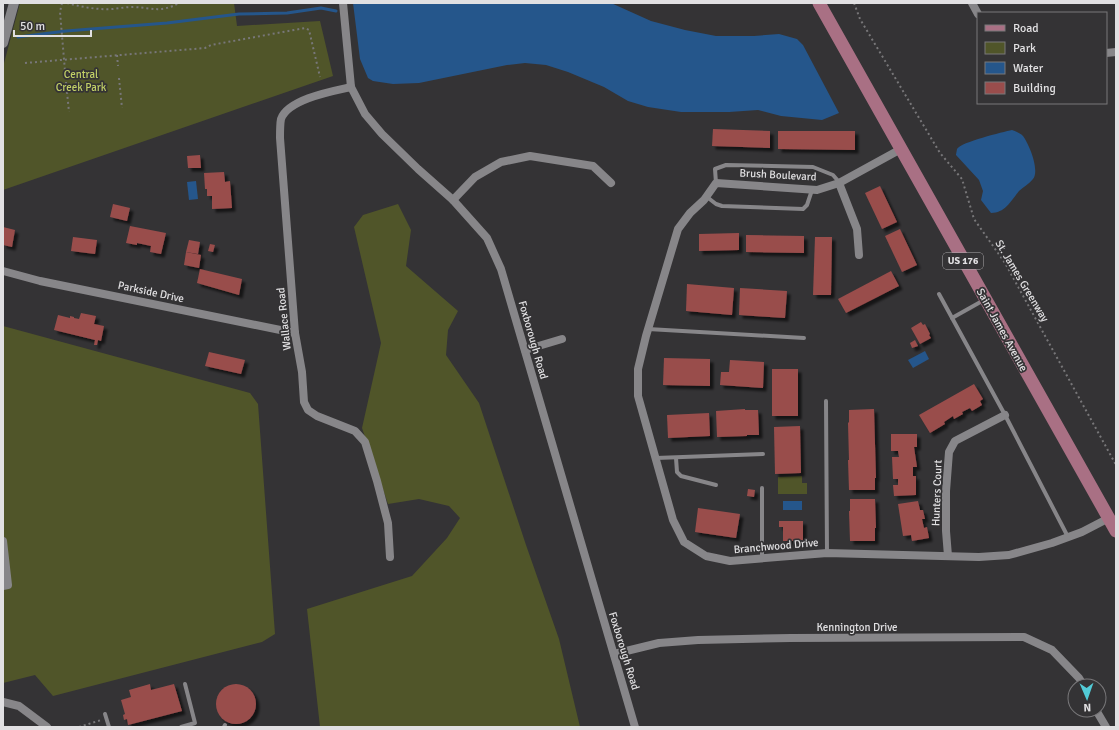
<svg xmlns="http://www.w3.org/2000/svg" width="1119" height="730" viewBox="0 0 1119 730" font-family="Signika,sans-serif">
	<defs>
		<filter id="shadow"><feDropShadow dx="3.5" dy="3.5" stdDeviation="1" flood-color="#0009"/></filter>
	</defs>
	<rect width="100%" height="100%" fill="#343335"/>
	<g fill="#505529">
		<polygon points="20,3 234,3 237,26 320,21 333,76 3,190 3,67"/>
		<polygon points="398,204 411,230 406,266 458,311 448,330 446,355 479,403 526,545 559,639 580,727 320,727 307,609 412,576 447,538 460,518 449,506 419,499 388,504 362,428 381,343 354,227 363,215"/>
		<polygon points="3,326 250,393 258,404 275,634 262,642 53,696 35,675 3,683"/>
		<polygon points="802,476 802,483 807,483 807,494 778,494 778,477"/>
	</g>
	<g fill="#25568b">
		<polygon points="353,3 611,3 651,21 685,30 716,36 754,36 779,34 797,39 803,45 839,113 822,120 781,116 758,110 729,112 681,112 648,107 628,101 604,87 568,72 546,65 525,63 507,65 419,83 393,84 373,81 368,78 360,59"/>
		<path d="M1012,130c3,1 8,3 11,6 6,8 17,34 10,43 -4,5 -10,8 -14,12 -8,10 -14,22 -28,22l-10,-13 2,-9 -4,-11 -23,-25c0,0 1,-6 1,-6 4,-7 46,-17 55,-19z"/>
		<polygon points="196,181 198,199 189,200 187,182"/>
		<polygon points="925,351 929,359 913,368 908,360"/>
		<rect x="783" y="501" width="19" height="9"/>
	</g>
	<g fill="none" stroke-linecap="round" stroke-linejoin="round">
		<polyline stroke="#25568b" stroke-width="3" points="18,37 66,31 167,23 239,14 287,13 321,8 336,11"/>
	</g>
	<g fill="#994d4c" filter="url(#shadow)">
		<polygon points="713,129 770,131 770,148 712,146"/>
		<polygon points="778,131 855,131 855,150 778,149"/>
		<polygon points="200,155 201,168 188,168 187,156"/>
		<polygon points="224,172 225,182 230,181 232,208 212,209 212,196 207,196 207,189 205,189 204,173"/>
		<polygon points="880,186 897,222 882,229 865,193"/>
		<polygon points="113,204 130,208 127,221 110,217"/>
		<polygon points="130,226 166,233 161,254 150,252 151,246 137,243 137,245 126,243"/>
		<polygon points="3,227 15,230 12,247 3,245"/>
		<polygon points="900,229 917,265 902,272 885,236"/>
		<polygon points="739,233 739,250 699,251 699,234"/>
		<polygon points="746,235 804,236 804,253 746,252"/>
		<polygon points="73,237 97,240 95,254 71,251"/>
		<polygon points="815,237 832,237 831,295 813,295"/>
		<polygon points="189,240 200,242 198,254 186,252"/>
		<polygon points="210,244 215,245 213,252 208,251"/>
		<polygon points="186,252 201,255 199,268 184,265"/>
		<polygon points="200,269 242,279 239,295 197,283"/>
		<polygon points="891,271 899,286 846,313 838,299"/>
		<polygon points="687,284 734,288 732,315 686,311"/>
		<polygon points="740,288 787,291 785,318 739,315"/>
		<polygon points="81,313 96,316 94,324 104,326 101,341 98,340 97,345 94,345 95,340 54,330 58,315 70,318 70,316 74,317 74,318 79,319"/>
		<polygon points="921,322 923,325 925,324 930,334 929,335 931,338 920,344 911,328"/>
		<polygon points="915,340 918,346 912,348 910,343"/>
		<polygon points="209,352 245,360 241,374 205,366"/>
		<polygon points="664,358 710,359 710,386 663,385"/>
		<polygon points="730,360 764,362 763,388 720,385 721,372 729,372"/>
		<rect x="772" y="369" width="26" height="47"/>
		<polygon points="974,384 983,399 980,401 982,405 972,411 970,408 962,412 963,414 954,419 953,416 944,422 945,424 930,433 919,415"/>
		<polygon points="745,409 745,410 758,410 759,435 747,435 747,436 717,437 716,411"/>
		<polygon points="874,409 876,478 875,478 875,490 849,490 848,460 849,460 848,423 849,422 849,410"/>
		<polygon points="709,413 710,436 668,438 667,415"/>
		<polygon points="800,426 801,473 775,474 774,427"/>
		<polygon points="891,434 917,434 917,447 914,447 917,467 913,467 913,476 916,476 916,495 894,496 893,485 898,485 898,479 893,479 892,457 899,457 898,451 891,451"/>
		<polygon points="748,489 755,490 754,497 747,496"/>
		<polygon points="850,499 875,499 876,528 875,528 875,541 850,541 849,511 850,511"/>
		<polygon points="918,501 920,510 923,510 925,519 922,519 924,528 927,527 929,538 912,541 911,535 903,536 898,504"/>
		<polygon points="698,508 740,514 736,538 695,532"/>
		<polygon points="779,521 803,521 803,541 783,541 783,527 779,527"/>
		<circle cx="236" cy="704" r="20"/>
		<polygon points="150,684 151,690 174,684 182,711 128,725 127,719 124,720 123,715 125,714 121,700 131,697 129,690"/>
	</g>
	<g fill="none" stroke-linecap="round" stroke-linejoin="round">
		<g stroke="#787779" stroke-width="2" stroke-dasharray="2 3" stroke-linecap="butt">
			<polyline points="62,3 60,12 65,71"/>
			<path d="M67,3c15,4 30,7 46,6 7,-1 14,-2 21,-2 20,1 26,6 45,-4"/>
			<polyline points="148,3 162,3"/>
			<polyline points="854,3 860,19 940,153 962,179 974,219 1005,263 1116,465"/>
			<polyline points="117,55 118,66"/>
			<polyline points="25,63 205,48 211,45 305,28 309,30 320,77"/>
			<polyline points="119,78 122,108"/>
			<polyline points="66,82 69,112"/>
			<polyline points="79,727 101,720"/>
		</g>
		<g stroke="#878689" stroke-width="4">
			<polyline points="716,183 715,169 726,165 813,167 833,175 839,182"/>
			<polyline points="707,197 716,204 722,206 803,209 807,205 812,190"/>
			<polyline points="939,294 1005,415 1068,537"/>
			<polyline points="952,318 984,300"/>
			<polyline points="648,329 804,338"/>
			<polyline points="826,401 827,553"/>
			<polyline points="656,458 763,454"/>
			<polyline points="676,458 677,472 681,476 716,485"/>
			<polyline points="762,488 762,558"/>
			<polyline points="105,714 109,727"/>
			<polyline points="181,727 195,723 185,684"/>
			<polyline points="224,727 225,725"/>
		</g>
		<g stroke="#878689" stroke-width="8">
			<polyline points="343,3 351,87 365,114 382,134 418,169 453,200 487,238 501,269 635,727"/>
			<polyline points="972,3 978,14"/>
			<polyline points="1106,53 1116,52"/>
			<path d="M351,87c-18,4 -63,12 -70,32 -1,5 -1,13 -1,19l15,195 7,39 2,30 4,8 9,6 38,15 10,11 12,39 11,42 2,34"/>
			<polyline points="901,149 839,183 817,190 716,183 704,200 690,213 678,229 646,336 638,369 638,396 673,520 684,542 706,556 730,561 827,553 979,557 1009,555 1052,543 1082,532 1109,518"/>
			<polyline points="839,183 857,229 859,255"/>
			<polyline points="453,200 475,177 501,162 530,156 593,166 611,183"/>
			<polyline points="3,271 40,281 295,333"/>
			<polyline points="525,350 562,339"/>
			<polyline points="3,541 8,585 3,586"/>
			<polyline points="948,556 946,531 946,491 949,452 955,441 1005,415"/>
			<polyline points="614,654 659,643 698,640 791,638 1024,637 1052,650 1079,678 1084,686"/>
			<polyline points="3,702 19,706 47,727"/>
			<polyline points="1096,710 1106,727"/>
		</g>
		<polyline stroke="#878689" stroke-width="10" points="3,43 14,3"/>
		<polyline stroke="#a97084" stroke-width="13" points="819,3 1116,531"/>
	</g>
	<g text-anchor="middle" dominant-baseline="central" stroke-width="3.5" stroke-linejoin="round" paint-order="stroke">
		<rect fill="#343335" stroke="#adacae" stroke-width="1" x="943" y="253" width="40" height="16" rx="3"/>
		<g font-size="10" font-weight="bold" fill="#e1e0e2">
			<text x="963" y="261">US 176</text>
		</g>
		<g font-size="11" fill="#c2d066" stroke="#343335">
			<text x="81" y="74">Central<tspan x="81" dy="13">Creek Park</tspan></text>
		</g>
		<g font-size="11" fill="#e1e0e2" stroke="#343335">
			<text transform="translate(778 175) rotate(3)">Brush Boulevard</text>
			<text transform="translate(1022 281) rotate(59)">St. James Greenway</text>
			<text transform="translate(151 292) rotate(12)">Parkside Drive</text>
			<text transform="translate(284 319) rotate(-96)">Wallace Road</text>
			<text transform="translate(1002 330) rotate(61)">Saint James Avenue</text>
			<text transform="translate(533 340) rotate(74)">Foxborough Road</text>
			<text transform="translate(937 493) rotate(-88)">Hunters Court</text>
			<text transform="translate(776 546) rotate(-5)">Branchwood Drive</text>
			<text x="857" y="627">Kennington Drive</text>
			<text transform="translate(624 651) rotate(73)">Foxborough Road</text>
		</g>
	</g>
	<rect width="1119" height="730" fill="none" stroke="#e1e0e2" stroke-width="8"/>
	<rect x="977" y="12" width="130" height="92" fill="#343335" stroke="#79787a"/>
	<rect x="985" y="25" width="20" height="6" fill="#a97084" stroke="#79787a"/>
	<text x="1013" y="32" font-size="12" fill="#e1e0e2">Road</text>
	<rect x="985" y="42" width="20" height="12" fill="#505529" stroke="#79787a"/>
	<text x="1013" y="52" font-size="12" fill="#e1e0e2">Park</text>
	<rect x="985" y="62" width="20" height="12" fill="#25568b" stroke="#79787a"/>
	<text x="1013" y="72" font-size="12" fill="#e1e0e2">Water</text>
	<rect x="985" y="82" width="20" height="12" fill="#994d4c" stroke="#79787a"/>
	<text x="1013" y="92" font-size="12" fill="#e1e0e2">Building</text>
	<g transform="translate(1087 698) rotate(178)"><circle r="19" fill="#343335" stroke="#79787a"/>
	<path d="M0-3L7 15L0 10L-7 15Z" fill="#52cbd7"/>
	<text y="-6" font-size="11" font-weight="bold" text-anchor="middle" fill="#e1e0e2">N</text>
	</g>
	<path d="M14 30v6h77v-6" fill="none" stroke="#e1e0e2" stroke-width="2"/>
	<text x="20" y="30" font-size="12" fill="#e1e0e2" stroke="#343335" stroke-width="3" paint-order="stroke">50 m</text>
</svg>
